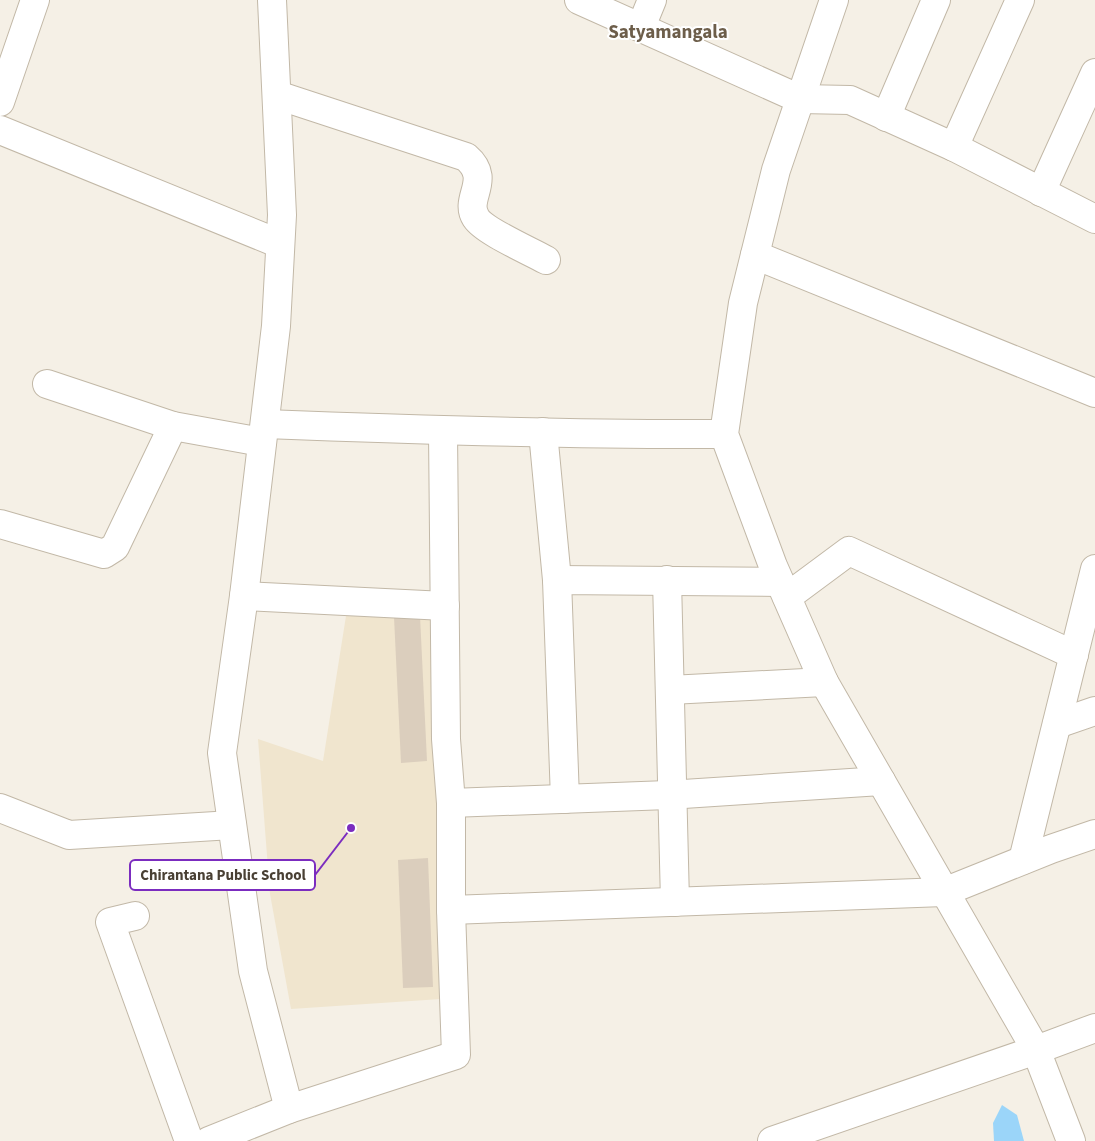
<svg xmlns="http://www.w3.org/2000/svg" width="1095" height="1141" viewBox="0 0 1095 1141" font-family="'Source Sans 3',sans-serif">
	<rect width="100%" height="100%" fill="#f5f0e6"/>
	<polygon fill="#f0e5ce" points="346,616 432,616 441,999 291,1009 270,894 258,739 323,761"/>
	<polygon fill="#9bd5f9" points="1002,1105 1017,1115 1024,1141 994,1141 993,1123"/>
	<g fill="#dbcebd">
		<polygon points="420,616 427,761 401,763 394,617"/>
		<polygon points="428,858 433,987 403,988 398,860"/>
	</g>
	<g fill="none" stroke-linecap="round" stroke-linejoin="round">
		<g stroke="#c2b8a7" stroke-width="30">
			<g id="minor">
				<polyline points="272,0 282,215 276,326 244,596 222,753 253,971 289,1109"/>
				<polyline points="579,0 800,99 850,100 954,147 1095,219"/>
				<polyline points="834,0 776,170 743,303 724,434 773,566 824,682 1036,1050 1095,1028"/>
				<polyline points="641,27 652,0"/>
				<path d="M277,95l189,62c27,23 -3,41 10,61 8,13 54,33 70,42"/>
				<polyline points="0,102 35,0"/>
				<polyline points="886,117 936,0"/>
				<polyline points="0,130 280,244"/>
				<polyline points="954,147 1020,0"/>
				<polyline points="1041,192 1095,73"/>
				<polyline points="755,255 1095,393"/>
				<polyline points="47,384 173,426 262,442"/>
				<path d="M265,424c153,6 306,11 459,10"/>
				<polyline points="543,432 557,580"/>
				<polyline points="0,524 104,554 115,547 173,426"/>
				<polyline points="667,580 675,902"/>
				<polyline points="244,596 445,606"/>
				<polyline points="787,597 849,551 1074,655"/>
				<polyline points="670,690 824,682"/>
				<polyline points="1057,724 1095,711"/>
				<polyline points="565,799 557,580 780,582"/>
				<polyline points="451,803 668,795 881,781"/>
				<polyline points="0,808 69,835 232,825"/>
				<polyline points="1023,860 1095,569"/>
				<polyline points="451,910 944,892 1051,849 1095,834"/>
				<polyline points="135,916 110,922 189,1141"/>
				<polyline points="209,1141 289,1109 456,1055 451,910 451,803 446,739 443,431"/>
				<polyline points="772,1141 1036,1050 1071,1141"/>
			</g>
		</g>
		<use href="#minor" stroke="#fff" stroke-width="28"/>
	</g>
	<g text-anchor="middle" dominant-baseline="central" stroke-width="4" stroke-linejoin="round" paint-order="stroke">
		<g font-size="19" font-weight="bold" fill="#6d5e4a" stroke="#fff">
			<text x="668" y="32">Satyamangala</text>
		</g>
	</g>
	<path fill="none" stroke="#7b2cbf" stroke-width="2" d="M351 828L315 875"/>
	<circle fill="#7b2cbf" stroke="#fff" stroke-width="2" cx="351" cy="828" r="5"/>
	<rect fill="#fff" stroke="#7b2cbf" stroke-width="2" x="130" y="860" width="185" height="30" rx="5"/>
	<g font-size="15" text-anchor="middle" font-weight="bold" fill="#494034">
		<text x="223" y="880">Chirantana Public School</text>
	</g>
</svg>
